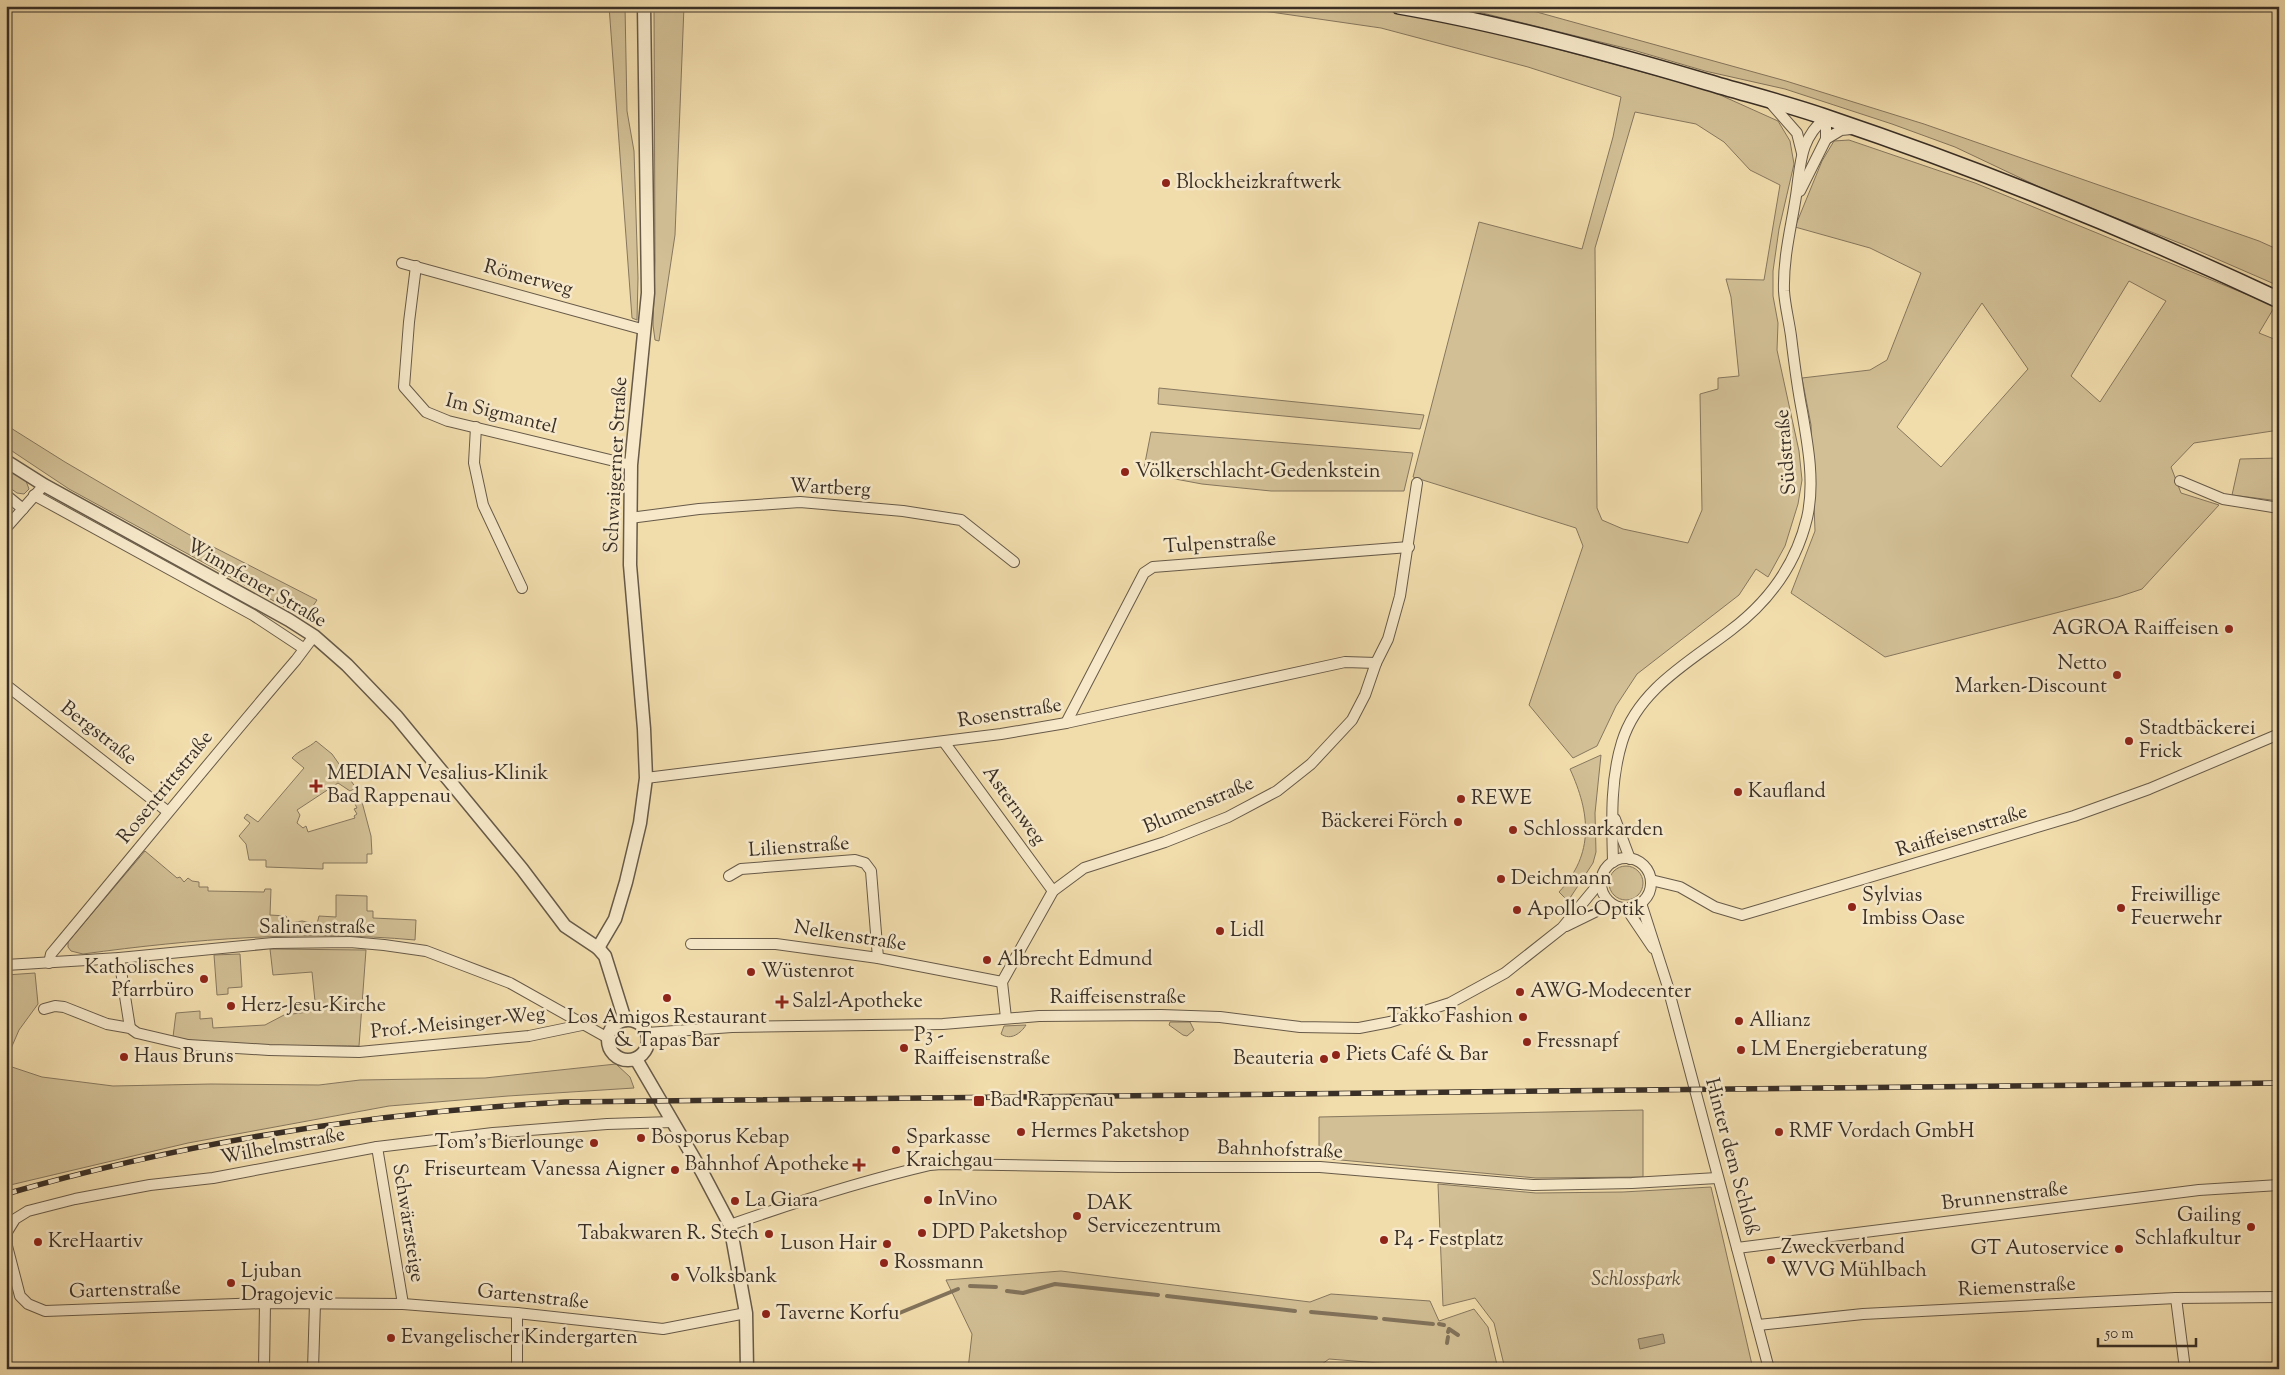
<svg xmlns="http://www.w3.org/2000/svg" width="2285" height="1375" viewBox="0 0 2285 1375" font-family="'Sorts Mill Goudy',serif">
	<rect width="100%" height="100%" fill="#f1dcac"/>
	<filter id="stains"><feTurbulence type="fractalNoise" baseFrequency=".004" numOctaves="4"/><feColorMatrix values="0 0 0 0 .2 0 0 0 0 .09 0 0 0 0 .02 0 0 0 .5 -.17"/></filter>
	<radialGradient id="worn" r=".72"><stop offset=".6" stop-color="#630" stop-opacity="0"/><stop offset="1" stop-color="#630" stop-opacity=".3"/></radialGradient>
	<g fill="#d2bf95" stroke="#86775e" fill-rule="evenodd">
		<polygon points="609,6 625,6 627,111 634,151 638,278 637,320 632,318"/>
		<polygon points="654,6 684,6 675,235 659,341 655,340 653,325 655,260"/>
		<path d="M1229,6h132l111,20 237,64 69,31 12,20 4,23 -15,65 -6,42v25l5,27 -1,27 22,101 3,29 -4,24 -13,42 -17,31 -12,-8 -17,26 -102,79 -21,32 -19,40 -24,12 -44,-53 54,-159 -7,-18 -163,-51 66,-255 103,27 31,-112 8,-40 -93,-30 -147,-39zM1635,112l61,12 28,18 26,28 30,15 -16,95 -38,-1 5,18 8,79 -21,2v11l-18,5 2,116 -14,33 -65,-14 -21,-9 -5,-12 -2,-260z"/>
		<polygon points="1454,6 1515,6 1786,81 1924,124 2259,241 2279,250 2279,286 2187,246 2050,192 1955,147 1892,124 1785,89 1705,71 1633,50"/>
		<path d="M1849,140l126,43 300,123 -16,27 20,8v89l-85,13 -23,24 10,26 38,12 -77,84 -24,8 -233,60 -94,-64 24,-62 -4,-106 -9,-47 68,-8 17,-10 34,-87 -51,-25 -75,-21 27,-66 12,-20zM2129,281l37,20 -66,101 -29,-26zM1982,303l46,66 -87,98 -44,-40z"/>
		<polygon points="1159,388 1424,415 1420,429 1158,404"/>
		<polygon points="6,425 65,462 188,534 317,600 305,618 69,489 6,447"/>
		<polygon points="1151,432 1413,453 1404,491 1271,491 1202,484 1143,473"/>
		<polygon points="2279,458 2279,501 2232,495 2240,459"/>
		<polygon points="6,467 26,481 29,489 24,494 17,493 6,485"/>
		<path d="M316,741l16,13 24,34 -6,3 -12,-8 -41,27 3,5 -3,8 6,5 3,-2 2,6 47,-14 -1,-2 3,-2 -3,-5 3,-1 -2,-4 7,-2 9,34 1,18h-5v9h-44v6l-57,-2v-7h-17l-3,-16 -7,-8 11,-13 -6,-5 3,-4 11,8 46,-54 -12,-10c7,-8 17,-10 24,-17z"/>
		<path d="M1601,755l-6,58 1,39 -3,11 -25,38 -9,-9c36,-39 31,-79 11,-123z"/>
		<path d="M145,851l32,27 3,-1 4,5 4,-4 4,3 7,1v5h9v4l56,1 1,-3h6l-1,26 16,1 4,7 12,-2 15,3 2,-8 17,1v-22l31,1v15h6v7l43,2 -1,20c-110,-10 -222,-1 -332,14l-12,-3 -3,-4v-5z"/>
		<circle cx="1626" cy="883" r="17"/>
		<path d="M270,949l96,1 -7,96c-60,-1 -128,3 -186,-9l3,-24 24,-2v8l12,-1 1,10 52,-3 19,-10 32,-4 -4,-39 -39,3z"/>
		<polygon points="240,954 242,987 228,988 228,994 217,995 214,955"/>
		<polygon points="35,973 38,1004 19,1030 6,1060 6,975"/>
		<polygon points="1170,1022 1190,1022 1194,1030 1187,1036 1183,1035 1169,1025"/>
		<path d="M1026,1025c-5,8 -15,16 -25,9l3,-8z"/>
		<polygon points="616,1064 630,1077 634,1088 508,1096 389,1106 188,1143 6,1186 6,1065 42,1077 113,1086 211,1084 319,1085 360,1080 485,1078"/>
		<polygon points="1643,1110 1643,1177 1536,1178 1319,1158 1319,1117"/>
		<polygon points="1438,1184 1536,1193 1623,1192 1711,1187 1753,1369 1505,1369 1494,1323 1475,1298 1443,1306"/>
		<polygon points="1061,1271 1310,1302 1331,1294 1430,1301 1439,1321 1474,1309 1488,1327 1498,1369 1420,1369 1417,1366 1329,1359 1315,1369 968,1369 972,1334 946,1280"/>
	</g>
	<polygon fill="#b2a17e" stroke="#82735b" points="1663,1334 1665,1343 1640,1349 1638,1339"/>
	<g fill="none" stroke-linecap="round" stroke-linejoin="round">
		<g stroke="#82735b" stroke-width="4">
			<polyline points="970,1286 996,1287"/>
			<polyline points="1007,1291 1023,1293 1055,1284 1158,1295"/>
			<polyline points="1167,1296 1295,1311"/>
			<polyline points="1311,1312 1376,1318"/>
			<polyline points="897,1314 958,1289"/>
			<polyline points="1384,1319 1433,1324"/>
			<polyline points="1439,1324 1444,1325"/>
			<polyline points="1448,1332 1449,1329 1458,1335"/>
			<polyline points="1447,1343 1448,1337"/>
		</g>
		<g stroke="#675a48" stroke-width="12">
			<g id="minor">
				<polyline points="1768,100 1797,133 1802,153"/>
				<polyline points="1826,139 1841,130 1852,129"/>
				<polyline points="1800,191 1826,139 1826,117"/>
				<polyline points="402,263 645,330"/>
				<polyline points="416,266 409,322 404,387 426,412 448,421 631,465"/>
				<polyline points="476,427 474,463 483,505 522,588"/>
				<polyline points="2180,481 2223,499 2279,508"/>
				<polyline points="6,495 23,509"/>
				<polyline points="34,495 253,615 303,648"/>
				<polyline points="630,518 699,509 800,502 903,511 961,520 1014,562"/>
				<polyline points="6,528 44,485"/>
				<polyline points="6,685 167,811"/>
				<polyline points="1066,723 1144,573 1153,567 1409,547"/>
				<polyline points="944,742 1053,891"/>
				<polyline points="646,778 1001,734 1066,723 1345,662 1376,663"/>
				<polyline points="1615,819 1630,859"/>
				<circle cx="1626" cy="883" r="25"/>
				<path d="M1613,862c-1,-41 -3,-81 9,-120 16,-53 69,-81 109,-112 37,-28 65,-66 76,-112 8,-34 1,-73 -5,-107 -5,-25 -8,-50 -11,-75 -2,-15 -6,-30 -7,-45 -1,-33 7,-63 12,-95 5,-33 3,-56 30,-79"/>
				<polyline points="729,876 741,869 855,860 865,863 871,871 878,958"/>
				<polyline points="1651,880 1680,887 1715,907 1742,915 2074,816 2149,789 2279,734"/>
				<polyline points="1641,903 1667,984 1769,1369"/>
				<polyline points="1626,908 1653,948"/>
				<polyline points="1566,926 1611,904"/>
				<polyline points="691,944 776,944 878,958 1002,982"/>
				<polyline points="119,958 130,1028"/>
				<path d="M49,963l2,-9c82,-98 162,-197 245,-294l18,-24"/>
				<polyline points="6,965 119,958 273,943 350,942 384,945 426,951 510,983 608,1038"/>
				<polyline points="44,1009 55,1006 64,1007 107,1024 130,1028 137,1033 188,1045 269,1050 359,1052 529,1036 582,1025"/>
				<polyline points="1006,1018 1002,982 1053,891 1084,868 1165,842 1228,817 1277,791 1311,764 1352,720 1365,695 1376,663 1388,639 1400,596 1417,483"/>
				<polyline points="647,1033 732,1027 943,1024 1039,1016 1161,1015 1220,1017 1300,1027 1359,1028 1390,1022 1450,1003 1505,973 1562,928 1601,881"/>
				<polyline points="673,1122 607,1124 493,1133 377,1147 213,1178 150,1185 75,1199 28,1211 15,1219 7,1232 7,1246 20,1296 28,1304 45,1311 265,1303 403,1304 517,1313 663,1329 746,1313"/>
				<polyline points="377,1147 403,1304"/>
				<path d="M730,1225c66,-23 132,-44 200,-60l11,-1 177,3h202l213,18 99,-2 85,-5"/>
				<polyline points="1737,1248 2199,1190 2279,1185"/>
				<polyline points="2176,1298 2185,1369"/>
				<polyline points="1758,1325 1863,1314 2176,1298 2279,1297"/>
				<polyline points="264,1369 265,1303"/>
				<polyline points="313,1369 315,1303"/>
				<polyline points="517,1369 517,1313"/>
			</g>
		</g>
		<g stroke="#675a48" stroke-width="15">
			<g id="tertiary">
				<polyline points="6,461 44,485 289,620 314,636 347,665 397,717 522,869 565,926 598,948 605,956 625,1020"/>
				<polyline points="598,948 615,919 626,882 640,823 646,778 644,729 630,565 631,465 648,293 644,6"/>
				<circle cx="628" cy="1040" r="20"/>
				<polyline points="636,1059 702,1172 730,1225 746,1313 747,1369"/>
			</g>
		</g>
		<g stroke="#392f26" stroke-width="18">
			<path id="secondary" d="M1399,6c104,18 207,46 308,76 40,12 81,22 121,36 154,52 304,113 451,182"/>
		</g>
		<use href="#minor" stroke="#f6e8c9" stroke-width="10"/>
		<use href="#tertiary" stroke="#f6e8c9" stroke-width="12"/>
		<use href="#secondary" stroke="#f6e8c9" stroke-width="15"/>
		<g stroke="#392f26" stroke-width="5.5">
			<path id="rail" d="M6,1194c180,-52 372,-82 559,-92l1714,-19"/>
		</g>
		<use href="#rail" stroke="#f6e8c9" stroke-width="4" stroke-dasharray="11" stroke-linecap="butt"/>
	</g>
	<g fill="#8f2418" stroke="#f6e8c9" stroke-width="2">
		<circle cx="1166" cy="183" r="5"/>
		<circle cx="1125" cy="472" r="5"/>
		<circle cx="2229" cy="629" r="5"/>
		<circle cx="2117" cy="675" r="5"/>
		<circle cx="2129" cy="741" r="5"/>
		<path d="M313.5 778.5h5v5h5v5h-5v5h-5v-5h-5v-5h5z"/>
		<circle cx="1738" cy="792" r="5"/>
		<circle cx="1461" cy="799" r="5"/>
		<circle cx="1458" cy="822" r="5"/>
		<circle cx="1513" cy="830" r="5"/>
		<circle cx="1501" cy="879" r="5"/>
		<circle cx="1852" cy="907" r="5"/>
		<circle cx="2121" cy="908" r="5"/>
		<circle cx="1517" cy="910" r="5"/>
		<circle cx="1220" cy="931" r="5"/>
		<circle cx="987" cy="960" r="5"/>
		<circle cx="751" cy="972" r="5"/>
		<circle cx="204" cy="979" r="5"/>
		<circle cx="1520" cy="992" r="5"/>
		<circle cx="667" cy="998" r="5"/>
		<path d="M779.5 994.5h5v5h5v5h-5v5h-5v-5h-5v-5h5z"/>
		<circle cx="231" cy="1006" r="5"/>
		<circle cx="1523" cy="1017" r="5"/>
		<circle cx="1739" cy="1021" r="5"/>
		<circle cx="1527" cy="1042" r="5"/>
		<circle cx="904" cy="1048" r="5"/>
		<circle cx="1741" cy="1050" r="5"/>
		<circle cx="1336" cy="1055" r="5"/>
		<circle cx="124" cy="1057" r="5"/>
		<circle cx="1324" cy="1059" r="5"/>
		<rect x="973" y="1095" width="12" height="12" rx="2.5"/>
		<circle cx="1021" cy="1132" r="5"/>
		<circle cx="1779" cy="1132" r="5"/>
		<circle cx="641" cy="1138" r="5"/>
		<circle cx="594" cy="1143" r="5"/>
		<circle cx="896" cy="1150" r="5"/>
		<path d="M856.5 1157.5h5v5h5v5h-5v5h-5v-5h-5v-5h5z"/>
		<circle cx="675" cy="1170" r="5"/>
		<circle cx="928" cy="1200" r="5"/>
		<circle cx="735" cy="1201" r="5"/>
		<circle cx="1077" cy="1216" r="5"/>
		<circle cx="2251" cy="1227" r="5"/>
		<circle cx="922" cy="1233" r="5"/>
		<circle cx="769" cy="1234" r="5"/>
		<circle cx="1384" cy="1240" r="5"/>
		<circle cx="38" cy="1242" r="5"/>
		<circle cx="887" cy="1244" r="5"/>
		<circle cx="2119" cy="1249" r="5"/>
		<circle cx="1771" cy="1260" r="5"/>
		<circle cx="884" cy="1263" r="5"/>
		<circle cx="675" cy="1277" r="5"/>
		<circle cx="231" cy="1283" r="5"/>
		<circle cx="766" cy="1314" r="5"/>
		<circle cx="391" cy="1338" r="5"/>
	</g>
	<g text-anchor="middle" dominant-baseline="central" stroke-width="5" stroke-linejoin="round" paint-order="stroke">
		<g font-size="20" fill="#392f26" stroke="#f6e8c9" text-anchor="start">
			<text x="1176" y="183">Blockheizkraftwerk</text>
			<text x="1135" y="472">Völkerschlacht-Gedenkstein</text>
			<text x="2219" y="629" text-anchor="end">AGROA Raiffeisen</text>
			<text x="2107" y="664" text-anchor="end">Netto<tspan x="2107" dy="23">Marken-Discount</tspan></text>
			<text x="2139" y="729">Stadtbäckerei<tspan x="2139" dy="23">Frick</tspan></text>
			<text x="327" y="774">MEDIAN Vesalius-Klinik<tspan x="327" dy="23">Bad Rappenau</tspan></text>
			<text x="1748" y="792">Kaufland</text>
			<text x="1471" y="799">REWE</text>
			<text x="1448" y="822" text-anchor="end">Bäckerei Förch</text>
			<text x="1523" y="830">Schlossarkarden</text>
			<text x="1511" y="879">Deichmann</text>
			<text x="1862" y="896">Sylvias<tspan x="1862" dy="23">Imbiss Oase</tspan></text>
			<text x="2131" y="896">Freiwillige<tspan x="2131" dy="23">Feuerwehr</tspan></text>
			<text x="1527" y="910">Apollo-Optik</text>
			<text x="1230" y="931">Lidl</text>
			<text x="997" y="960">Albrecht Edmund</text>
			<text x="194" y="968" text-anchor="end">Katholisches<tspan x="194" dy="23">Pfarrbüro</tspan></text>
			<text x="761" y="972">Wüstenrot</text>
			<text x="1530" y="992">AWG-Modecenter</text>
			<text x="792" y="1002">Salzl-Apotheke</text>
			<text x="241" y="1006">Herz-Jesu-Kirche</text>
			<text x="1513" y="1017" text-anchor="end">Takko Fashion</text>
			<text x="667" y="1018" text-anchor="middle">Los Amigos Restaurant<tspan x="667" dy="23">&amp; Tapas Bar</tspan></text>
			<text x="1749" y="1021">Allianz</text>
			<text x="914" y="1036">P3 -<tspan x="914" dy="23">Raiffeisenstraße</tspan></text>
			<text x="1537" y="1042">Fressnapf</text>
			<text x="1751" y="1050">LM Energieberatung</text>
			<text x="1346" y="1055">Piets Café &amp; Bar</text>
			<text x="134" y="1057">Haus Bruns</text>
			<text x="1314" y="1059" text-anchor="end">Beauteria</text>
			<text x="990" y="1101">Bad Rappenau</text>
			<text x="1031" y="1132">Hermes Paketshop</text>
			<text x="1789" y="1132">RMF Vordach GmbH</text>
			<text x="651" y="1138">Bosporus Kebap</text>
			<text x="906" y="1138">Sparkasse<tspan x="906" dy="23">Kraichgau</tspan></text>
			<text x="584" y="1143" text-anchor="end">Tom's Bierlounge</text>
			<text x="849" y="1165" text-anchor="end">Bahnhof Apotheke</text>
			<text x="665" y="1170" text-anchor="end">Friseurteam Vanessa Aigner</text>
			<text x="938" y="1200">InVino</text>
			<text x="745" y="1201">La Giara</text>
			<text x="1087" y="1204">DAK<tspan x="1087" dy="23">Servicezentrum</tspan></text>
			<text x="2241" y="1216" text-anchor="end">Gailing<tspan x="2241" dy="23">Schlafkultur</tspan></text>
			<text x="932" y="1233">DPD Paketshop</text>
			<text x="759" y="1234" text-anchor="end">Tabakwaren R. Stech</text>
			<text x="1394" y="1240">P4 - Festplatz</text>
			<text x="48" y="1242">KreHaartiv</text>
			<text x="877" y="1244" text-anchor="end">Luson Hair</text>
			<text x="1781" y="1248">Zweckverband<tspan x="1781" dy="23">WVG Mühlbach</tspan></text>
			<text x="2109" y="1249" text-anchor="end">GT Autoservice</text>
			<text x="894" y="1263">Rossmann</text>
			<text x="241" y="1272">Ljuban<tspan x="241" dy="23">Dragojevic</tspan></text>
			<text x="685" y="1277">Volksbank</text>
			<text x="776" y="1314">Taverne Korfu</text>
			<text x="401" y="1338">Evangelischer Kindergarten</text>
		</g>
		<g font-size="20" fill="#392f26" stroke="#f6e8c9">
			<text transform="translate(528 279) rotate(15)">Römerweg</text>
			<text transform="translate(501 415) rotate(14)">Im Sigmantel</text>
			<text transform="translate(1787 452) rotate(-95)">Südstraße</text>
			<text transform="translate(617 465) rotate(-87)">Schwaigerner Straße</text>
			<text transform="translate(830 489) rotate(3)">Wartberg</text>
			<text transform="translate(1220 544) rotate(-4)">Tulpenstraße</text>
			<text transform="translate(256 584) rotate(30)">Wimpfener Straße</text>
			<text transform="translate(1010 714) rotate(-9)">Rosenstraße</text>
			<text transform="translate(98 734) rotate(38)">Bergstraße</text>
			<text transform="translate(166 788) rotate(-51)">Rosentrittstraße</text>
			<text transform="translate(1013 806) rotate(54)">Asternweg</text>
			<text transform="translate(1199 806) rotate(-23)">Blumenstraße</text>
			<text transform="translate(1962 832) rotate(-17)">Raiffeisenstraße</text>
			<text transform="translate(799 848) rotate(-4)">Lilienstraße</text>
			<text x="317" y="928">Salinenstraße</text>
			<text transform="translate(850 937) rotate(9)">Nelkenstraße</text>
			<text x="1118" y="998">Raiffeisenstraße</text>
			<text transform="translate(458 1024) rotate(-6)">Prof.-Meisinger-Weg</text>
			<text transform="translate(283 1147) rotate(-11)">Wilhelmstraße</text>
			<text transform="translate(1280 1151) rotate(2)">Bahnhofstraße</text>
			<text transform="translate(1731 1157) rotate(75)">Hinter dem Schloß</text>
			<text transform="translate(2005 1197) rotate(-7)">Brunnenstraße</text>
			<text transform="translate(407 1223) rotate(81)">Schwärzsteige</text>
			<text transform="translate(2017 1288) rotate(-3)">Riemenstraße</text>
			<text transform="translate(125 1291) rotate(-2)">Gartenstraße</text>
			<text transform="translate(533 1298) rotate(6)">Gartenstraße</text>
		</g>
		<g font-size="20" font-style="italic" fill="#584c3c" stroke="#f6e8c9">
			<text x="1636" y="1280">Schlosspark</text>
		</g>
	</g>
	<rect width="2285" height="1375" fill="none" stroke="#f1dcac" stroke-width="25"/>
	<rect x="8" y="8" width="2270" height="1360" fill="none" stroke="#392f26" stroke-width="2.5"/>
	<rect x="12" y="12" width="2260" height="1350" fill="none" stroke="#392f26"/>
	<path d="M2098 1338v8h98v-8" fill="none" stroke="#392f26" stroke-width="2.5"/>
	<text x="2105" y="1338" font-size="15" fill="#392f26" stroke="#f6e8c9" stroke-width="4" paint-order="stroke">50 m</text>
	<rect width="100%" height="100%" filter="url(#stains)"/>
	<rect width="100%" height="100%" fill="url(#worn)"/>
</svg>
